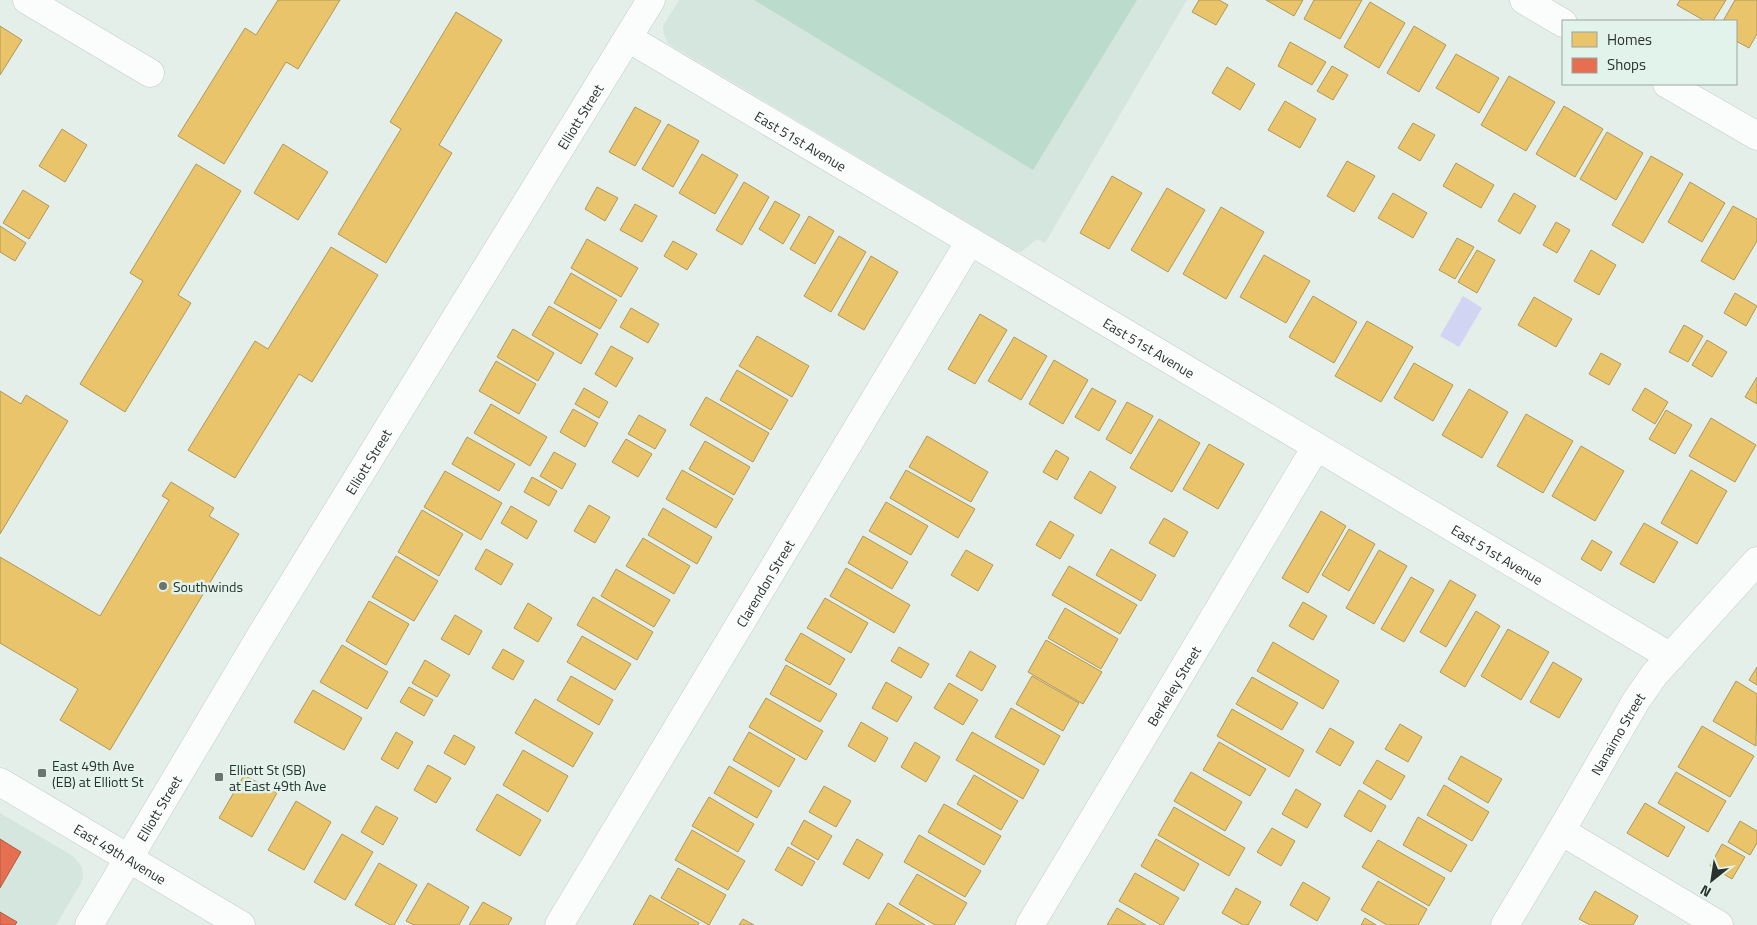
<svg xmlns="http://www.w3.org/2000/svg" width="1757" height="925" viewBox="0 0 1757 925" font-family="'Titillium Web',sans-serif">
	<rect width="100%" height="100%" fill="#e5efea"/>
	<g fill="#d4e6dd">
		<polygon points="679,0 1187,0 1045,243 1037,239 1021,252 1016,251 672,46 667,42 664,34 663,26"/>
		<polygon points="0,813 73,856 82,867 83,876 81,883 56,925 0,925"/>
	</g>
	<polygon fill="#bbdbcc" points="754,0 1137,0 1033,170"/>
	<polygon fill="#d2d4f4" points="1463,296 1482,308 1459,347 1440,336"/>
	<g fill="#e9c46a" stroke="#b09858">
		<polygon points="278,0 340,0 298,69 286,62 224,164 178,136 245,28 256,35"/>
		<polygon points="1199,0 1219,0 1228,5 1216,25 1192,12"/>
		<polygon points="1266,0 1303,0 1294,16"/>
		<polygon points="1314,0 1362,0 1340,39 1304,19"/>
		<polygon points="1680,0 1726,0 1713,21 1705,21 1677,5"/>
		<polygon points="1735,0 1757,0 1757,34 1749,48 1736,41 1736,21 1723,21"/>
		<polygon points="1370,2 1405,23 1379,68 1344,47"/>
		<polygon points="456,12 502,40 439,145 452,153 386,263 338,234 401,129 390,122"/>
		<polygon points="0,26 22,40 0,75"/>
		<polygon points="1414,26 1446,45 1419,92 1387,73"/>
		<polygon points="1290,42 1326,62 1312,85 1278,66"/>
		<polygon points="1456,54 1499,78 1479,113 1436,88"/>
		<polygon points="1332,66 1348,75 1333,100 1317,91"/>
		<polygon points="1227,67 1255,84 1240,110 1212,93"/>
		<polygon points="1509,76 1555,102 1526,151 1481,125"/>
		<polygon points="1285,101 1316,119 1300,148 1268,130"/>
		<polygon points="1564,106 1603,129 1575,177 1536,154"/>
		<polygon points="635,107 661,121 635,166 609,152"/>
		<polygon points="1413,123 1435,135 1420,161 1398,148"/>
		<polygon points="668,124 699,141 673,187 642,169"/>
		<polygon points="62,129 87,145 65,182 39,166"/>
		<polygon points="1607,132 1643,153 1616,200 1580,179"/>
		<polygon points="283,144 328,172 298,220 254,193"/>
		<polygon points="702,154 738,175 715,214 679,193"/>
		<polygon points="1651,156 1683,174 1643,243 1612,225"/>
		<polygon points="1347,161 1375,176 1354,212 1327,196"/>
		<polygon points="1456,163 1494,185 1481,208 1443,186"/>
		<polygon points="196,164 241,191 178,295 191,303 125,412 80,384 143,281 130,273"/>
		<polygon points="1112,176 1142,193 1109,249 1080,233"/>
		<polygon points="744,182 769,197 742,245 716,230"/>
		<polygon points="1690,182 1725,203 1702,242 1668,222"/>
		<polygon points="597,187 618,198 605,221 585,209"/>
		<polygon points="1167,188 1205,210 1168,272 1131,250"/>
		<polygon points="23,190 49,206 29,239 3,223"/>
		<polygon points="1393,193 1427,213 1413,238 1378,218"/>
		<polygon points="1514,193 1536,206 1520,234 1498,221"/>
		<polygon points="775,201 800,215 783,244 759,229"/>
		<polygon points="635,204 657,216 642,242 620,230"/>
		<polygon points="1733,206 1757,219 1757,241 1734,280 1701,261"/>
		<polygon points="1221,207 1264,232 1226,299 1183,274"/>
		<polygon points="809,216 834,231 815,264 790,249"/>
		<polygon points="1556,222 1570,230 1557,253 1543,245"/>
		<polygon points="0,226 26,243 15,261 0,252"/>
		<polygon points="839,236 866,252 831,312 804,296"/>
		<polygon points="1457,238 1474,247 1455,279 1439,270"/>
		<polygon points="587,239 638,268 621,297 571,268"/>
		<polygon points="673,241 697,254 687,270 664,256"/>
		<polygon points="331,247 378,275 312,382 299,374 235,478 188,450 255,341 268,349"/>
		<polygon points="1477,250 1495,260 1477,293 1458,282"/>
		<polygon points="1591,250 1616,265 1599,295 1574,281"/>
		<polygon points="1264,255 1310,281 1286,323 1240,297"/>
		<polygon points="871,256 898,272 864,330 838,315"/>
		<polygon points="571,273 617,300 600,329 554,303"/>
		<polygon points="1735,293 1757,306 1746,326 1724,313"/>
		<polygon points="1313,296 1357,322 1334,363 1289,337"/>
		<polygon points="1534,297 1572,319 1556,347 1518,325"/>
		<polygon points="549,306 598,334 581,364 532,335"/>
		<polygon points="631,308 659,324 648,343 620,327"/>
		<polygon points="980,314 1007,330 975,384 948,369"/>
		<polygon points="1367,321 1413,347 1381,402 1335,376"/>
		<polygon points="1684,325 1703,336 1688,362 1669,352"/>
		<polygon points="513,329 554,353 538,381 497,357"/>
		<polygon points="757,336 809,366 792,397 739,366"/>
		<polygon points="1014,337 1047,356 1021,400 988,381"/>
		<polygon points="1707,340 1727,352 1712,377 1692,365"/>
		<polygon points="611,346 633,358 616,387 595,374"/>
		<polygon points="1601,353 1621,364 1609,385 1589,374"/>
		<polygon points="1054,360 1088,380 1063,424 1029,404"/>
		<polygon points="496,361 536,384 519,414 479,391"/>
		<polygon points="1414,363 1453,385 1433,421 1394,398"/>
		<polygon points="737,370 788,400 771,430 720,400"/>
		<polygon points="1757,377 1757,404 1745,397"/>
		<polygon points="584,388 608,402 599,418 575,404"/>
		<polygon points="1092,388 1116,401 1099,431 1075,417"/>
		<polygon points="1645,388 1668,402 1655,424 1632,410"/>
		<polygon points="1469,389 1508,412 1482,458 1442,435"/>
		<polygon points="0,391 21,404 26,395 68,421 0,534"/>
		<polygon points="706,397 769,433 753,462 690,425"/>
		<polygon points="1127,402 1153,416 1131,454 1106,439"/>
		<polygon points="491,404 547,437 530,466 474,433"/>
		<polygon points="573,409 598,423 585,447 560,432"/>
		<polygon points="1666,410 1692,425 1675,454 1649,439"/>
		<polygon points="1526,414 1573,441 1543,493 1497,466"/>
		<polygon points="639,415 666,430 655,449 628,434"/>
		<polygon points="1711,418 1756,445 1735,482 1689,456"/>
		<polygon points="1159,419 1200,443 1172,492 1130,468"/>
		<polygon points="927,436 988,472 971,502 909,467"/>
		<polygon points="467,437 515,464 499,491 452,464"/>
		<polygon points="626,439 652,454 638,477 612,462"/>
		<polygon points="705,441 750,467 734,495 689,469"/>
		<polygon points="1209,444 1244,464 1218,509 1183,489"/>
		<polygon points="1581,446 1624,471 1595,521 1552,496"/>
		<polygon points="1056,450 1069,458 1057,480 1043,472"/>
		<polygon points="554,452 576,464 562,489 540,476"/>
		<polygon points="682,470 733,499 716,528 666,499"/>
		<polygon points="906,470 975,509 958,538 890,498"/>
		<polygon points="1691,470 1727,491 1697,544 1661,523"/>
		<polygon points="445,471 502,503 481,540 424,507"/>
		<polygon points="1090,471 1116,487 1101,514 1074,498"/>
		<polygon points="532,477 557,491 549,506 524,492"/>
		<polygon points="171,482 214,508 209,516 239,534 110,750 60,720 78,689 0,643 0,557 100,616 169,500 162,496"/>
		<polygon points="886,502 928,526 911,555 869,531"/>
		<polygon points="589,505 610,517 595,543 574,531"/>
		<polygon points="511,506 537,521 527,539 501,523"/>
		<polygon points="663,508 712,537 697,564 648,535"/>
		<polygon points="422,510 463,534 439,576 398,552"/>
		<polygon points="1321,511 1346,526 1308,593 1282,578"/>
		<polygon points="1164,518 1188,532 1174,557 1149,543"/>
		<polygon points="1050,521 1074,535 1060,559 1036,545"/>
		<polygon points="1644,523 1678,542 1654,583 1620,564"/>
		<polygon points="1349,529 1375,544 1349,591 1322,575"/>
		<polygon points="863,536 908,562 892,589 848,563"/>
		<polygon points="643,538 690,566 674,594 626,566"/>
		<polygon points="1592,540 1612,552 1601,571 1581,559"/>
		<polygon points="486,549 513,564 501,585 475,569"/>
		<polygon points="1111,549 1156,575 1141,601 1096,575"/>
		<polygon points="966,550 993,565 978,591 951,575"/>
		<polygon points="1379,550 1407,566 1374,624 1346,608"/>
		<polygon points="396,556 438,581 414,621 372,597"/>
		<polygon points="1069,566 1137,605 1120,634 1052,595"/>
		<polygon points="846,568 910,605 894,633 830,596"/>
		<polygon points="616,569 670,600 654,627 601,596"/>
		<polygon points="1411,577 1434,590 1404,642 1381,629"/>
		<polygon points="1450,580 1476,595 1446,647 1420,632"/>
		<polygon points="593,597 653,632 637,660 577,625"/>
		<polygon points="825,598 868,623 851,653 807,628"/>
		<polygon points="369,601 409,624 386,665 346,641"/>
		<polygon points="1303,602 1327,616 1313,640 1289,626"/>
		<polygon points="528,603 552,618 538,642 514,628"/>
		<polygon points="1065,608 1118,639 1101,669 1048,638"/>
		<polygon points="1476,611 1500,626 1465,687 1440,672"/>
		<polygon points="455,615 482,631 469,655 441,639"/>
		<polygon points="1508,629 1549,652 1521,700 1481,676"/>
		<polygon points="801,633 845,659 830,685 785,660"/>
		<polygon points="582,636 631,664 615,690 567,662"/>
		<polygon points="1046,640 1102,672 1083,704 1028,672"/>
		<polygon points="1273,642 1339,681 1323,709 1257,671"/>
		<polygon points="342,645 388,672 367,709 320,682"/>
		<polygon points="899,647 929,664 921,678 891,661"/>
		<polygon points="503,649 524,661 513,680 492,668"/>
		<polygon points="970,651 996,666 982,691 956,676"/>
		<polygon points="425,660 450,675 437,697 412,683"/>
		<polygon points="1553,662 1582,679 1559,718 1530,702"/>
		<polygon points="786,665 837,694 820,722 770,694"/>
		<polygon points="1757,667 1757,685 1749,680"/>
		<polygon points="571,676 613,700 599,725 557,700"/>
		<polygon points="1032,676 1079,703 1063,731 1016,704"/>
		<polygon points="1252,677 1298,703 1282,730 1236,704"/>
		<polygon points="1736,681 1757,694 1756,746 1713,721"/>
		<polygon points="886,682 912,697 897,722 872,708"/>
		<polygon points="949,683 978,700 963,725 934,708"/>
		<polygon points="409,687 433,700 424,716 400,702"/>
		<polygon points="313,690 362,718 344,750 294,722"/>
		<polygon points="766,698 823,731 806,760 749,727"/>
		<polygon points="535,699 593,733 573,767 515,733"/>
		<polygon points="1011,708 1060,736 1044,765 995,737"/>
		<polygon points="1232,709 1304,750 1289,777 1217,736"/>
		<polygon points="861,722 888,738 875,762 848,746"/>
		<polygon points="1400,724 1422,737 1408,762 1385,749"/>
		<polygon points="1702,726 1754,756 1730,797 1678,767"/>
		<polygon points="1330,728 1354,742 1340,766 1316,752"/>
		<polygon points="396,732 413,742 398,769 381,759"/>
		<polygon points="749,732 795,759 779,787 733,760"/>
		<polygon points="972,732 1039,770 1023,799 956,760"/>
		<polygon points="454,735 475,747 465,765 444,753"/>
		<polygon points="915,742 940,757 926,782 901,767"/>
		<polygon points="1219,742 1266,769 1250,796 1203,770"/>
		<polygon points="523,750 568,776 548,812 503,785"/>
		<polygon points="1461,756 1502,779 1488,803 1448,779"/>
		<polygon points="1377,760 1405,776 1391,800 1363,783"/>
		<polygon points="428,765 451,778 436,803 414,790"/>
		<polygon points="729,766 772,791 757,818 714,793"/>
		<polygon points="1191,772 1242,802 1225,831 1174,801"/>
		<polygon points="1676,772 1726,801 1708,832 1658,803"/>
		<polygon points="244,775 277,793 252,837 219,818"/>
		<polygon points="974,775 1018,801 1001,830 957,804"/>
		<polygon points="1444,785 1489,812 1472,841 1427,815"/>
		<polygon points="824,786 851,801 836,827 809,812"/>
		<polygon points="1296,789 1321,804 1307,828 1282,814"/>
		<polygon points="1359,790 1386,806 1371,832 1344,816"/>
		<polygon points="497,794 541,820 520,856 476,830"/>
		<polygon points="709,797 754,824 738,852 692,826"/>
		<polygon points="296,801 331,822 304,870 268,850"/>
		<polygon points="1645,803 1685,827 1668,857 1627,833"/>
		<polygon points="944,804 1001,836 984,865 928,832"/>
		<polygon points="376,806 398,818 383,845 361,832"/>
		<polygon points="1174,807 1245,848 1229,876 1158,835"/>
		<polygon points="1418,817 1467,845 1451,872 1403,845"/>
		<polygon points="804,820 832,836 818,860 791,844"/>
		<polygon points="1740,821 1757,831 1757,843 1750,855 1728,842"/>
		<polygon points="1272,828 1295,841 1281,866 1257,852"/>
		<polygon points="692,830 745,861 728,890 675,860"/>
		<polygon points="342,834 373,852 345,900 314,882"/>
		<polygon points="919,835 981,871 965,897 904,862"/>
		<polygon points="857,839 883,854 869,879 843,864"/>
		<polygon points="1156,839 1199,864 1184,891 1141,866"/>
		<polygon points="1378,840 1445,878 1429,906 1362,867"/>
		<polygon points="1722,844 1745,857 1732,879 1710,866"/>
		<polygon points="788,847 815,862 802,886 775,870"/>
		<polygon points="379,863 417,885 394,925 390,925 355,905"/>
		<polygon points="678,868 726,895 709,925 661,898"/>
		<polygon points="1135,873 1179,898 1163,925 1161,925 1119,901"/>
		<polygon points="917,874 967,903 954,925 935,925 899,904"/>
		<polygon points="1378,881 1427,909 1418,925 1387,925 1361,910"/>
		<polygon points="1303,882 1330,898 1317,921 1290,905"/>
		<polygon points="428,883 469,907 459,925 414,925 406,921"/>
		<polygon points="1236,888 1261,902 1248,925 1243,925 1222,913"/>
		<polygon points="1595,891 1638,916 1633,925 1590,925 1579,919"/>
		<polygon points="650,895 699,923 698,925 633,925"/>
		<polygon points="483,902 512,918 508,925 469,925"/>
		<polygon points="888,903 925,925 875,925"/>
		<polygon points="1117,908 1146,925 1107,925"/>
		<polygon points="1365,918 1376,925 1361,925"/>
		<polygon points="743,919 754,925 739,925"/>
	</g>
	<g fill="#e76f51" stroke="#af5d46">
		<polygon points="0,839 21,852 0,888"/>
		<polygon points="0,912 17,922 15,925 0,925"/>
	</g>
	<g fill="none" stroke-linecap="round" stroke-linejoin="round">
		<g stroke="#c3cbc7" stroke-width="29">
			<g id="minor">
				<polyline points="27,0 150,73"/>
				<polyline points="1524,0 1563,23"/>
				<path id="s1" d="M628,38l1043,619"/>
				<polyline points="1667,84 1757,136"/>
				<polyline points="1561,831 1719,925"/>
				<path id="s2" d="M559,925l411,-684"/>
				<path id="s3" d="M1030,925l286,-478"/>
				<path id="s4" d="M1505,925l56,-94 75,-130 18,-26 103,-114"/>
			</g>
		</g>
		<g stroke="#c3cbc7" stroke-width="29">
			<g id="tertiary">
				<path id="s5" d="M0,782l241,143"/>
				<path id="s6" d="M89,925l171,-288 391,-637"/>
			</g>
		</g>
		<use href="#minor" stroke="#fbfdfc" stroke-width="28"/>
		<use href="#tertiary" stroke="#fbfdfc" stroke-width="28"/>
	</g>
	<g fill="#6c7470" stroke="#e1f3ea" stroke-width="2">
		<circle cx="163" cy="586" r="5"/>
		<rect x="37" y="768" width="10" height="10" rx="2.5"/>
		<rect x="214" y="772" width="10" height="10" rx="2.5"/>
	</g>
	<g text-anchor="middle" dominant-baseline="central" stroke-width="5" stroke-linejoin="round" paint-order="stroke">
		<g font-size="14" fill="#2b322e" stroke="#e1f3ea">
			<text stroke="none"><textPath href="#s6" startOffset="946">Elliott Street</textPath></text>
			<text stroke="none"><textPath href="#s1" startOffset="201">East 51st Avenue</textPath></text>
			<text stroke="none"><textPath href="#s1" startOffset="606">East 51st Avenue</textPath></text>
			<text stroke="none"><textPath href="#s6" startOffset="541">Elliott Street</textPath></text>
			<text stroke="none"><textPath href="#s1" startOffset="1011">East 51st Avenue</textPath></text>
			<text stroke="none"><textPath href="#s2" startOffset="399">Clarendon Street</textPath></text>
			<text stroke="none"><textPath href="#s3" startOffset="279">Berkeley Street</textPath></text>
			<text stroke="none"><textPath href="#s4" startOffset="222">Nanaimo Street</textPath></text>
			<text stroke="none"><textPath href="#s6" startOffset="136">Elliott Street</textPath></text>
			<text stroke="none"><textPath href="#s5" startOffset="140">East 49th Avenue</textPath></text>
		</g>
		<g font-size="14" fill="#2b322e" stroke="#e1f3ea" text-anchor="start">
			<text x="173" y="586">Southwinds</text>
			<text x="52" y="765">East 49th Ave<tspan x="52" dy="16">(EB) at Elliott St</tspan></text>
			<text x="229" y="769">Elliott St (SB)<tspan x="229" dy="16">at East 49th Ave</tspan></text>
		</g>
	</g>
	<rect x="1562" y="20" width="175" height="65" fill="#e1f3ea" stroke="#98a69f"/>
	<rect x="1572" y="32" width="25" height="15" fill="#e9c46a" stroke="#98a69f"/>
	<text x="1607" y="45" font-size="15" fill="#2b322e">Homes</text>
	<rect x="1572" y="58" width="25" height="15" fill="#e76f51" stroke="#98a69f"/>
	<text x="1607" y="70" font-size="15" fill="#2b322e">Shops</text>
	<g transform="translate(1712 880) rotate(210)" stroke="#e1f3ea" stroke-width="4" paint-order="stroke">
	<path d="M0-4L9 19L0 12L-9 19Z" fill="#2b322e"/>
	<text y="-8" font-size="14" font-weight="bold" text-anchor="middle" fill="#2b322e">N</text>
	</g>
</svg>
